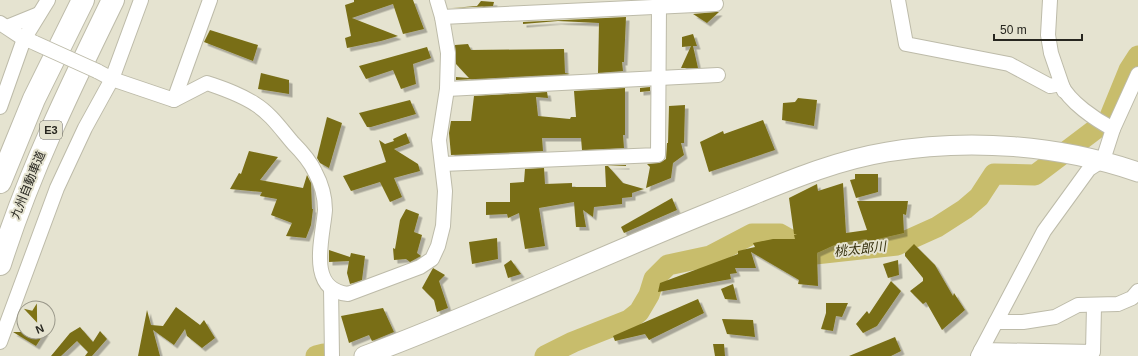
<svg xmlns="http://www.w3.org/2000/svg" width="1138" height="356" viewBox="0 0 1138 356" font-family="Helvetica,'Noto Sans JP',sans-serif">
	<defs>
		<filter id="shadow"><feDropShadow dx="3.5" dy="3.5" stdDeviation="0" flood-color="#0004"/></filter>
	</defs>
	<rect width="100%" height="100%" fill="#e5e3d0"/>
	<g fill="none" stroke-linecap="round" stroke-linejoin="round">
		<g stroke="#c8bd6c" stroke-width="21">
			<polyline points="316,356 324,354 329,356"/>
			<polyline points="545,356 573,342 629,320 639,312 649,295 654,279 668,265 710,256 752,234 780,234 815,254 897,245 937,227 965,209 979,197 994,174 1035,175 1109,119 1129,70 1138,56"/>
		</g>
	</g>
	<g fill="#796e16" filter="url(#shadow)">
		<polygon points="354,0 413,0 424,29 403,34 393,4 352,18 398,36 381,41 347,48 345,38 351,36 345,5 354,2"/>
		<polygon points="481,1 494,2 493,6 452,8 477,6"/>
		<polygon points="716,12 719,12 707,23 693,14"/>
		<polygon points="626,17 624,62 622,62 623,71 598,73 599,23 558,21 523,24 523,22"/>
		<polygon points="210,30 258,45 253,61 204,42"/>
		<polygon points="693,34 697,46 693,46 698,68 681,68 691,46 682,47 682,37"/>
		<polygon points="468,44 471,50 564,49 565,73 570,74 456,80 456,77 469,78 456,64 455,45"/>
		<polygon points="427,47 431,58 413,64 416,84 401,89 393,70 366,79 359,66"/>
		<polygon points="261,73 289,80 289,94 258,89"/>
		<polygon points="650,87 650,91 640,92 640,88"/>
		<polygon points="625,88 625,135 623,135 624,148 582,150 581,138 542,138 543,151 451,155 449,133 451,121 471,121 474,96 547,92 548,98 536,97 538,116 570,119 571,117 576,117 574,91"/>
		<polygon points="798,98 817,100 814,126 782,120 783,103 795,102"/>
		<polygon points="410,100 416,114 371,127 367,127 359,113"/>
		<polygon points="685,105 684,143 681,143 684,155 673,163 671,178 646,188 650,167 647,164 659,163 666,159 667,143 668,143 669,106"/>
		<polygon points="327,117 342,123 329,168 320,163 317,158"/>
		<polygon points="763,120 775,150 709,172 700,142 723,131 724,134"/>
		<polygon points="406,133 410,143 394,149 418,164 420,171 394,178 402,197 390,202 380,182 351,191 343,176 386,162 379,140 385,144 394,141 393,139"/>
		<polygon points="249,151 278,157 260,180 303,188 307,175 311,183 312,209 313,209 311,225 306,238 286,236 292,223 271,215 277,199 260,196 262,192 230,189 239,173 241,174"/>
		<polygon points="626,165 626,166 608,166 623,183 644,189 632,193 632,197 622,198 622,204 594,207 593,217 583,210 586,227 576,227 574,202 539,208 545,246 525,249 519,213 508,218 507,214 486,215 486,202 510,202 510,183 524,182 525,169 544,168 545,184 572,183 572,187 606,187 605,166"/>
		<polygon points="855,174 878,174 878,192 856,198 850,180 855,179"/>
		<polygon points="843,183 846,233 867,230 857,201 908,201 906,215 903,214 904,233 878,239 867,244 867,239 839,243 817,253 818,286 798,284 799,280 751,252 756,268 735,268 737,273 730,274 731,279 658,292 660,283 738,254 738,251 755,247 753,243 773,239 795,239 794,235 797,235 794,234 789,198 817,184 818,191"/>
		<polygon points="672,198 677,210 624,233 621,227"/>
		<polygon points="406,209 419,214 414,232 422,235 417,253 421,256 410,262 406,259 394,260 393,248 395,249 400,220"/>
		<polygon points="497,238 498,259 472,264 469,242"/>
		<polygon points="914,244 935,265 953,296 954,293 965,310 942,330 926,302 923,304 910,291 923,281 923,278 905,256 905,253"/>
		<polygon points="329,250 350,257 351,253 365,256 362,280 350,284 347,273 349,261 329,262"/>
		<polygon points="511,260 521,274 508,278 504,265"/>
		<polygon points="898,260 899,275 888,278 883,264"/>
		<polygon points="433,268 445,275 439,281 448,308 437,312 434,300 422,288"/>
		<polygon points="891,281 901,291 877,326 863,333 856,324 867,311 869,314"/>
		<polygon points="733,284 737,300 725,299 721,289"/>
		<polygon points="698,299 704,313 649,340 645,334 615,341 613,336"/>
		<polygon points="826,303 848,303 842,317 836,316 833,331 821,329 826,313"/>
		<polygon points="176,307 200,325 204,320 215,338 202,348 187,336 185,329 174,345 153,330 160,356 138,356 147,310 151,325 163,326"/>
		<polygon points="383,308 394,332 372,341 369,335 349,343 341,316"/>
		<polygon points="722,319 753,320 755,337 727,334"/>
		<polygon points="80,327 93,342 100,331 107,339 92,356 85,356 88,352 77,341 61,356 51,356 70,333"/>
		<polygon points="13,332 45,332 36,346"/>
		<polygon points="895,337 901,351 891,356 849,356"/>
		<polygon points="713,344 724,344 725,356 715,356"/>
	</g>
	<g fill="none" stroke-linecap="round" stroke-linejoin="round">
		<g stroke="#bdbba9" stroke-width="16">
			<g id="street">
				<path d="M898,0l8,44 103,20 41,22 11,-2c8,18 35,36 52,45"/>
				<polyline points="1050,0 1048,35 1051,53 1064,91"/>
				<polyline points="442,17 716,4"/>
				<polyline points="0,23 24,39 33,42"/>
				<polyline points="7,27 39,14"/>
				<path d="M97,71l15,8 62,21 33,-17c17,6 33,11 48,21 15,9 26,25 38,39 8,8 17,18 22,29 6,11 10,24 10,38 -2,27 -19,80 23,84l72,-27 12,-8 6,-13 5,-20 2,-35 -6,-51 8,-51 1,-36 -6,-36 -5,-17"/>
				<polyline points="447,89 718,75"/>
				<polyline points="174,100 210,0"/>
				<polyline points="0,107 24,39 48,0"/>
				<polyline points="442,164 658,155 659,6"/>
				<polyline points="331,288 332,356"/>
				<polyline points="996,322 1023,322 1055,317 1078,305 1118,304 1132,298 1138,291"/>
				<polyline points="0,342 57,188 85,128 112,79 141,0"/>
				<polyline points="981,350 1093,352 1094,306"/>
				<polyline points="978,356 1044,231 1089,169 1103,160 1113,129 1138,74"/>
			</g>
		</g>
		<g stroke="#bdbba9" stroke-width="21">
			<path id="secondary" d="M364,356c118,-44 232,-98 349,-145 57,-22 113,-49 174,-59 83,-14 172,-7 251,20"/>
		</g>
		<g stroke="#bdbba9" stroke-width="24">
			<g id="highway">
				<polyline points="0,182 34,99 83,0"/>
				<path d="M0,264c29,-92 71,-178 113,-264"/>
			</g>
		</g>
		<use href="#street" stroke="#fff" stroke-width="14"/>
		<use href="#secondary" stroke="#fff" stroke-width="19"/>
		<use href="#highway" stroke="#fff" stroke-width="22"/>
		<g stroke="#bdbba9" stroke-width="16" stroke-linecap="butt">
			<polyline id="street-bridge" points="35,43 97,71"/>
		</g>
		<use href="#street-bridge" stroke="#fff" stroke-width="14"/>
	</g>
	<g text-anchor="middle" dominant-baseline="central" stroke-width="4" stroke-linejoin="round" paint-order="stroke">
		<rect fill="#e5e3d0" stroke="#605f54" stroke-width="1" x="40" y="121" width="22" height="18" rx="3"/>
		<g font-size="11" font-weight="bold" fill="#27261f">
			<text x="51" y="130">E3</text>
		</g>
		<g font-size="12" fill="#27261f" stroke="#e5e3d0">
			<text transform="translate(28 185) rotate(-68)">九州自動車道</text>
		</g>
		<g font-size="13" font-style="italic" fill="#393411" stroke="#e5e3d0">
			<text transform="translate(860 249) rotate(-6)">桃太郎川</text>
		</g>
	</g>
	<g transform="translate(36 320) rotate(158)"><circle r="19" fill="#e5e3d0" stroke="#999789"/>
	<path d="M0-3L7 15L0 10L-7 15Z" fill="#7f7315"/>
	<text y="-6" font-size="11" font-weight="bold" text-anchor="middle" fill="#27261f">N</text>
	</g>
	<path d="M994 34v6h88v-6" fill="none" stroke="#27261f" stroke-width="2"/>
	<text x="1000" y="34" font-size="12" fill="#27261f" stroke="#e5e3d0" stroke-width="3" paint-order="stroke">50 m</text>
</svg>
